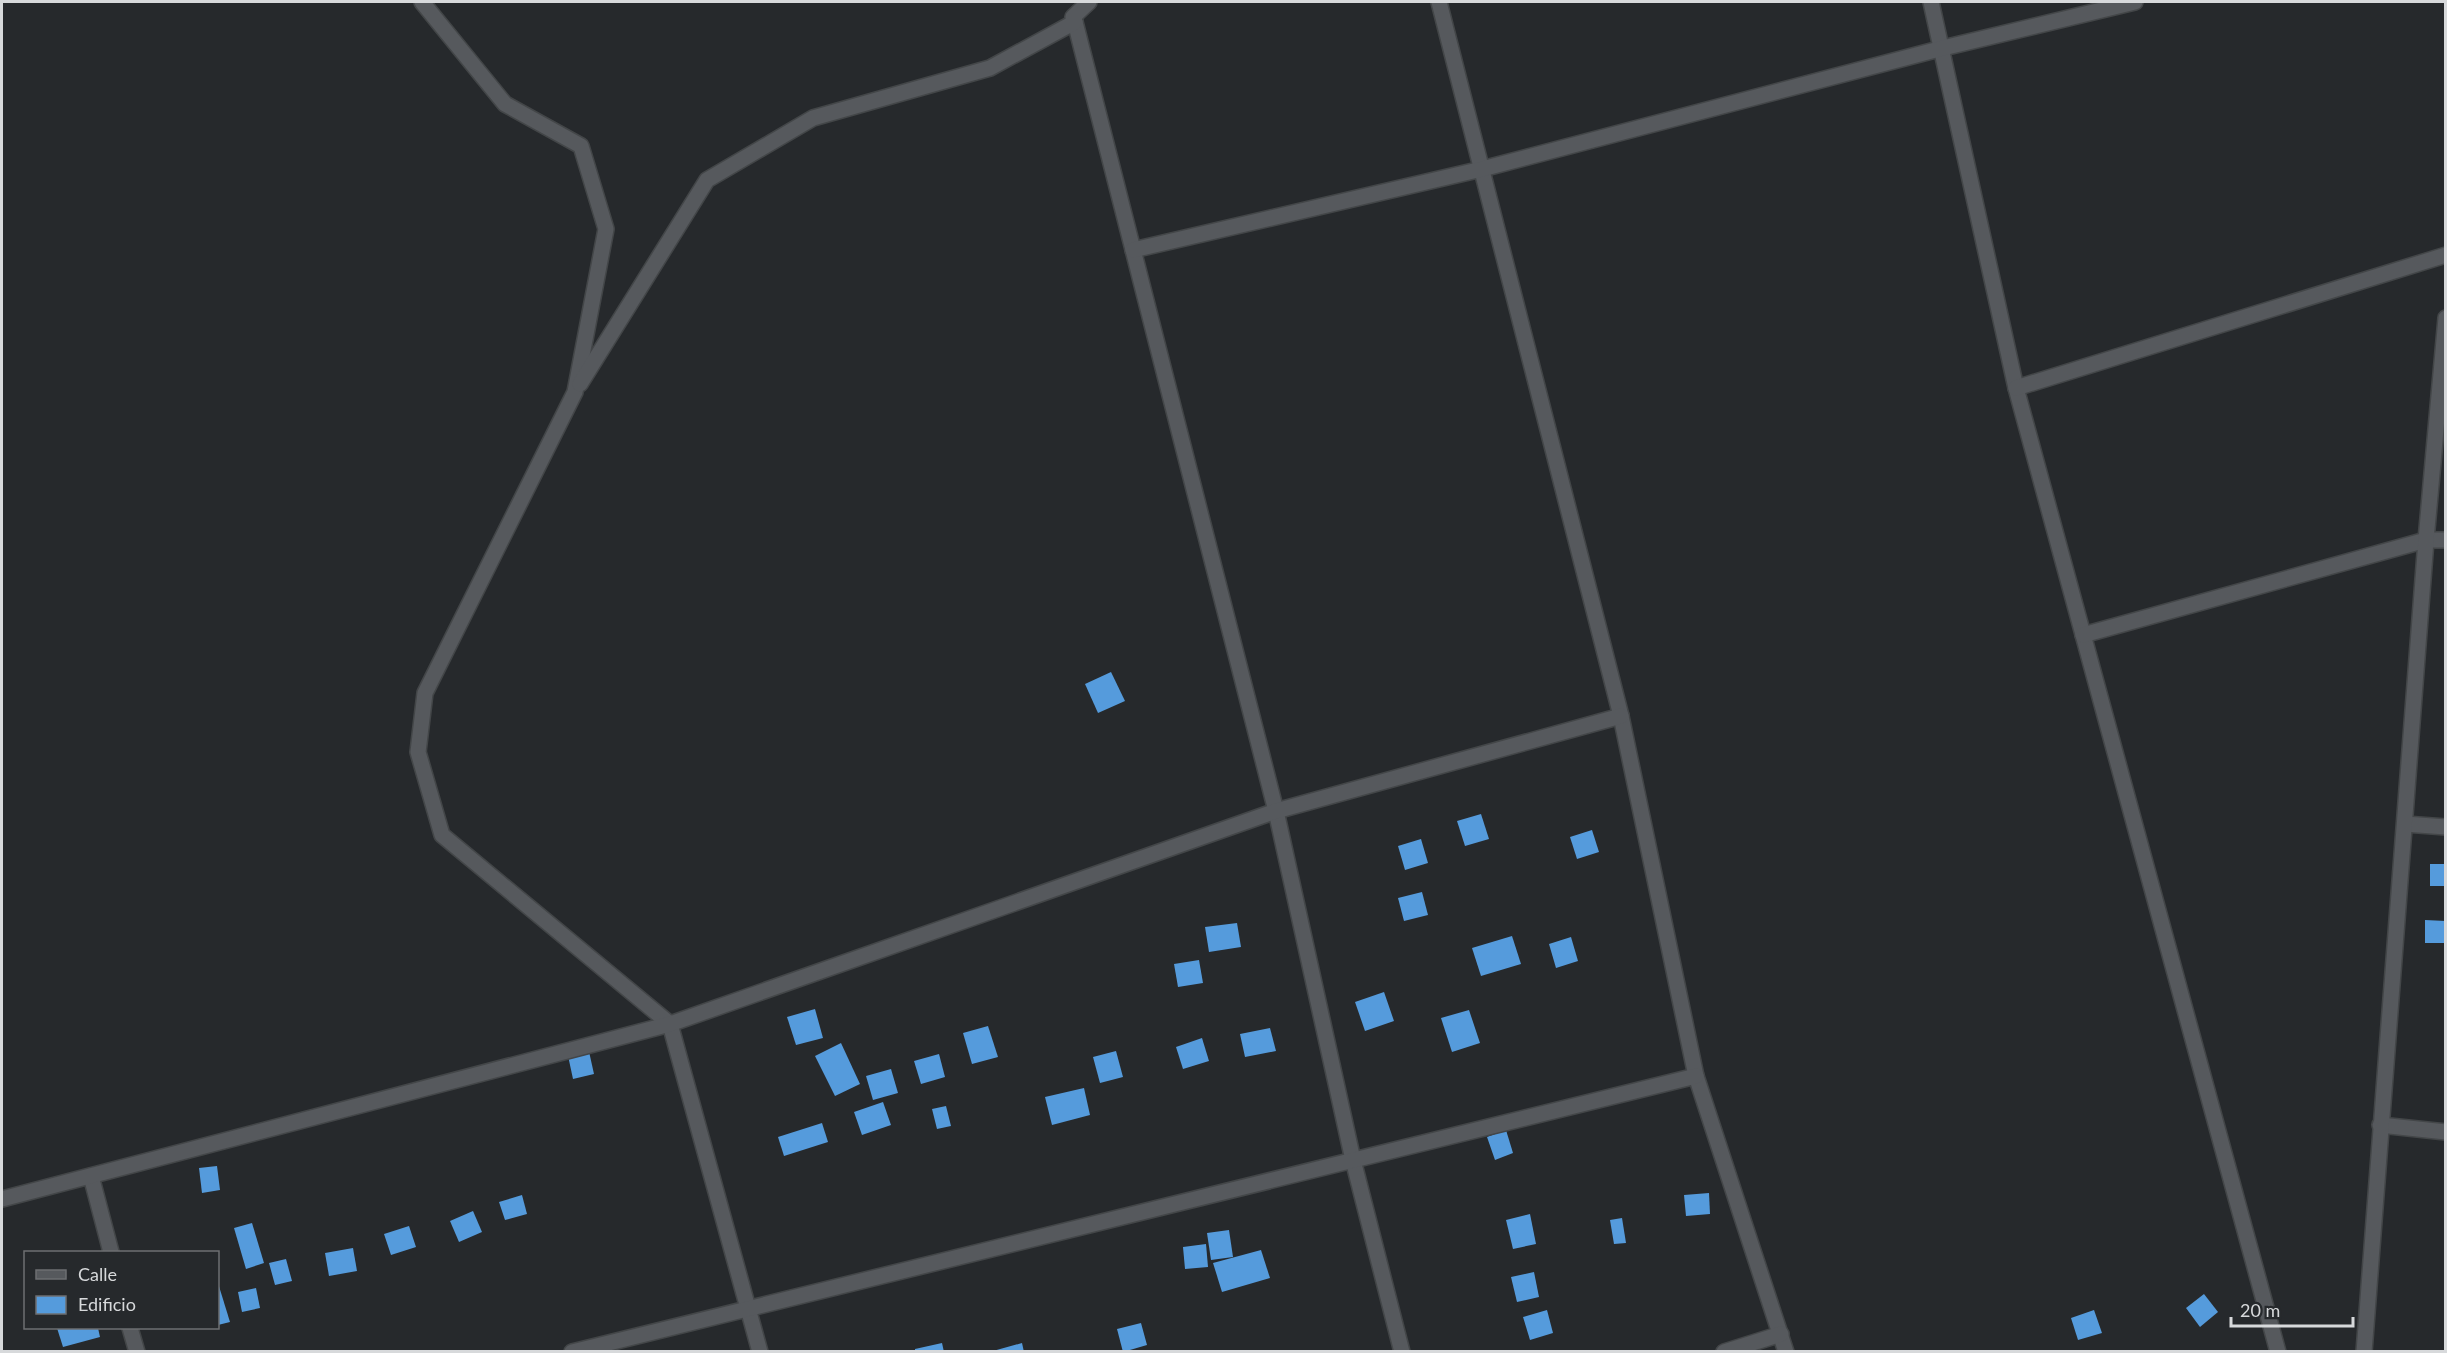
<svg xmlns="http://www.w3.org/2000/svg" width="2447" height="1353" viewBox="0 0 2447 1353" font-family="Lato,sans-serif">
	<rect width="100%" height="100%" fill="#26292c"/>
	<g fill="#559bdc">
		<polygon points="1111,672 1125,701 1098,713 1085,684"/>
		<polygon points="1481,814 1489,839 1465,846 1457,821"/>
		<polygon points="1592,830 1599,852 1577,859 1570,837"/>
		<polygon points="1421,839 1428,863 1405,870 1398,846"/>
		<rect x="2430" y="864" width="16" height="22"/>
		<polygon points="1422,892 1428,915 1404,921 1398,898"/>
		<polygon points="2425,920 2446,921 2446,943 2425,943"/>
		<polygon points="1237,923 1241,947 1209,952 1205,927"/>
		<polygon points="1512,936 1521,964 1481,976 1472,948"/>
		<polygon points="1571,937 1578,961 1556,968 1549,944"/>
		<polygon points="1199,960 1203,983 1178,987 1174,964"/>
		<polygon points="1384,992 1394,1021 1365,1031 1355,1002"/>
		<polygon points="815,1009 823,1038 796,1045 787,1017"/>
		<polygon points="1469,1010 1480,1043 1452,1052 1441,1018"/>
		<polygon points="988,1026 998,1057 972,1064 963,1033"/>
		<polygon points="1270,1028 1276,1051 1245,1057 1240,1034"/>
		<polygon points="1202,1038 1209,1061 1183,1069 1176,1047"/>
		<polygon points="841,1043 860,1084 835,1096 815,1056"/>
		<polygon points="588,1047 594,1074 573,1079 567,1051"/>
		<polygon points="1116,1051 1123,1077 1100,1083 1093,1057"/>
		<polygon points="939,1054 945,1077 921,1084 914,1061"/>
		<polygon points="891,1069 898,1093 873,1100 866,1076"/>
		<polygon points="1084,1088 1090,1115 1052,1125 1045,1097"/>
		<polygon points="883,1102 891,1125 862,1135 854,1112"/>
		<polygon points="946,1106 951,1126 937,1129 932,1109"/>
		<polygon points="822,1123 828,1142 784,1156 778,1137"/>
		<polygon points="1506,1130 1513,1153 1495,1160 1487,1137"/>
		<polygon points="217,1166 220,1190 202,1193 199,1168"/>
		<polygon points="1709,1193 1710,1214 1686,1216 1684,1195"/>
		<polygon points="522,1195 527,1214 505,1220 499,1202"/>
		<polygon points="473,1211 482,1232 459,1242 450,1221"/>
		<polygon points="1530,1214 1536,1244 1513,1249 1506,1220"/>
		<polygon points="1622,1218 1626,1243 1614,1244 1610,1220"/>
		<polygon points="252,1223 264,1263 246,1269 234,1228"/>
		<polygon points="409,1226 416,1247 391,1255 384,1234"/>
		<polygon points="1229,1230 1233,1257 1211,1260 1207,1233"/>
		<polygon points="1206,1244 1208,1267 1185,1269 1183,1247"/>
		<polygon points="353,1248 357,1271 329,1276 325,1253"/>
		<polygon points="1261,1250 1270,1278 1222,1292 1213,1263"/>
		<polygon points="286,1259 292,1281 275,1285 269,1263"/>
		<polygon points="1534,1272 1539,1297 1517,1302 1511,1277"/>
		<polygon points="218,1283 230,1322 218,1325"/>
		<polygon points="256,1288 260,1308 242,1312 238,1292"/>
		<polygon points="2204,1294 2218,1312 2200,1327 2186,1308"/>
		<polygon points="1547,1310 1553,1333 1530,1340 1523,1317"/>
		<polygon points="2094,1310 2102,1333 2078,1340 2071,1318"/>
		<polygon points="1141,1323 1147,1345 1123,1352 1117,1329"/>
		<polygon points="57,1328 98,1328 100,1337 63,1347"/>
		<polygon points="942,1343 944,1352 915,1352 915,1349"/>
		<polygon points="1022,1343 1024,1352 993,1352 993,1351"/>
	</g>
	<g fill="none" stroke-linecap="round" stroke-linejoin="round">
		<g stroke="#434648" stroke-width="18">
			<g id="street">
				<polyline points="422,2 505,104 581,146 606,229 575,392 425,693 418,752 442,835 670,1024 760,1352"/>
				<polyline points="1439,2 1621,716 1696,1076 1786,1352"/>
				<polyline points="1931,2 2016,388 2278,1352"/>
				<polyline points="1075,22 1276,811 1353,1160 1402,1352"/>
				<polyline points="1133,250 1482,169 1943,48 2135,2"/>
				<polyline points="580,384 707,180 813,118 990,68 1075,22 1073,17 1089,2"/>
				<polyline points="2016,388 2446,255"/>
				<polyline points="2083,635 2426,540 2446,540"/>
				<polyline points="2405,824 2446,827"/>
				<polyline points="2380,1125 2446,1132"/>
				<polyline points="91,1176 111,1252"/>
				<polyline points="2,1199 670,1024 1276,811 1621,716"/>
				<polyline points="130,1328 137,1352"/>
				<polyline points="572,1352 1696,1076"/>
				<polyline points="1724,1352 1781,1334"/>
				<polyline points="2364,1352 2426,540 2446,318"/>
			</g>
		</g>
		<use href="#street" stroke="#56595d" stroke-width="15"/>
	</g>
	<rect width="2447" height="1353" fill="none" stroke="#d7d9db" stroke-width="6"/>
	<rect x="24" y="1251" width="195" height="78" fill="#26292c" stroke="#6d6f72" stroke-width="1.5"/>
	<rect x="36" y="1270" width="30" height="9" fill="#56595d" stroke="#6d6f72" stroke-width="1.5"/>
	<text x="78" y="1281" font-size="18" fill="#d7d9db">Calle</text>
	<rect x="36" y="1296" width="30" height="18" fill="#559bdc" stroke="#6d6f72" stroke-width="1.5"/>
	<text x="78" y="1311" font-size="18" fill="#d7d9db">Edificio</text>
	<path d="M2231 1317v9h122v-9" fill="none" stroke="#d7d9db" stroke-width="3"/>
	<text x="2240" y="1317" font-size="18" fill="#d7d9db" stroke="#26292c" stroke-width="4.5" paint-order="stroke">20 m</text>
</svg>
